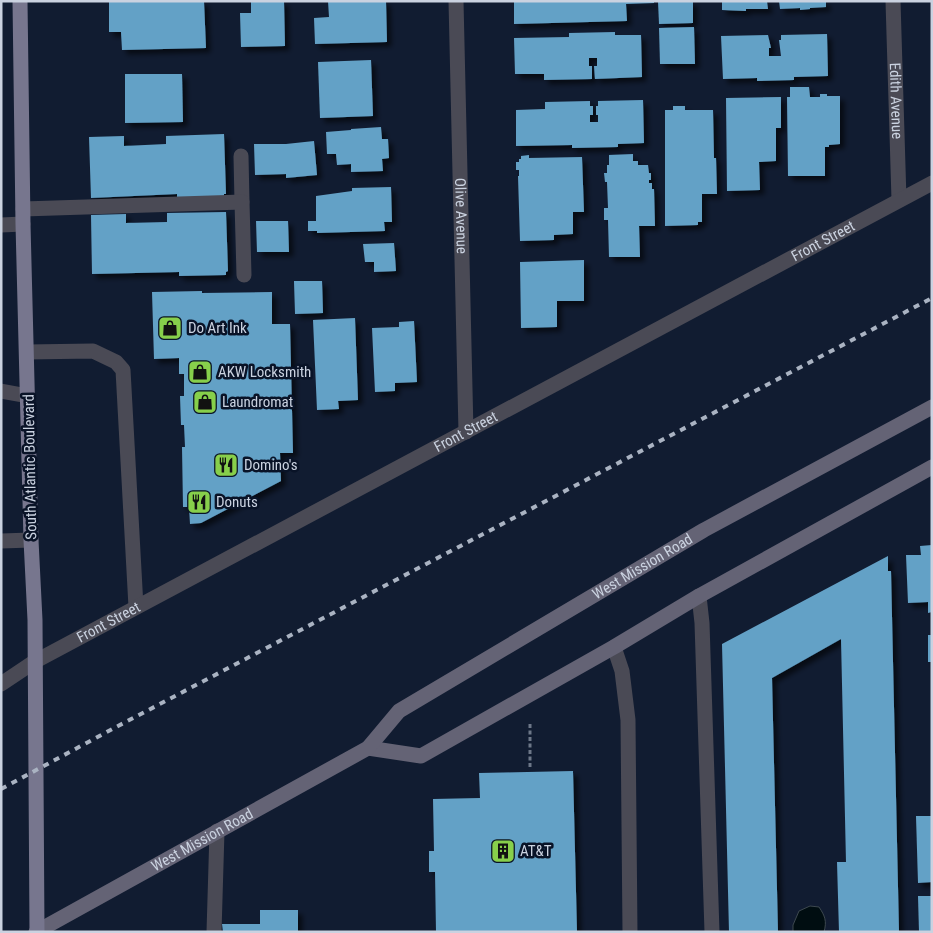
<svg xmlns="http://www.w3.org/2000/svg" width="933" height="933" viewBox="0 0 933 933" font-family="'Roboto Condensed',sans-serif">
	<defs>
		<filter id="shadow"><feDropShadow dx="4.5" dy="4.5" stdDeviation="2.5" flood-color="#0009"/></filter>
	</defs>
	<rect width="100%" height="100%" fill="#111c31"/>
	<path fill="#000d11" stroke="#3d484f" d="M810,906l9,1c6,9 8,14 5,25h-31v-7l6,-14z"/>
	<g fill="#64a1c6" filter="url(#shadow)">
		<polygon points="109,1 204,1 206,48 122,50 121,32 109,32"/>
		<polygon points="251,1 284,1 285,46 241,47 240,13 251,13"/>
		<polygon points="328,1 386,1 387,42 315,44 314,18 329,17"/>
		<polygon points="514,1 654,1 654,3 626,4 627,21 514,24"/>
		<polygon points="658,1 693,1 693,23 659,24"/>
		<polygon points="722,1 767,1 768,9 746,9 746,11 722,10"/>
		<polygon points="779,1 826,1 826,7 810,8 810,9 800,10 800,8 780,9"/>
		<polygon points="694,27 695,64 660,64 659,28"/>
		<polygon points="615,32 615,35 641,35 642,77 595,79 594,66 597,66 597,58 589,58 589,66 592,66 592,79 544,80 544,74 515,74 514,38 569,37 569,33"/>
		<polygon points="827,34 828,76 794,77 794,80 757,81 757,78 723,79 721,36 768,35 771,48 769,48 769,56 781,56 779,40 781,40 781,35"/>
		<polygon points="371,60 373,116 320,118 318,62"/>
		<polygon points="125,74 182,74 183,122 125,123"/>
		<polygon points="790,87 809,87 810,97 820,97 820,94 827,94 827,96 840,96 840,144 829,145 829,147 825,147 825,176 788,176 787,97 790,97"/>
		<polygon points="781,97 781,128 776,128 776,161 759,162 760,190 727,191 726,98"/>
		<polygon points="643,100 644,143 618,144 618,147 572,148 572,145 516,146 516,110 545,109 545,102 590,101 590,106 593,106 593,115 590,115 590,122 598,122 598,115 596,115 596,106 598,106 598,101"/>
		<polygon points="673,106 685,106 685,110 713,110 714,158 716,158 717,194 702,194 702,222 698,222 698,225 665,226 665,110 673,110"/>
		<polygon points="381,127 382,139 388,139 389,158 382,159 383,171 351,172 351,164 337,165 336,154 327,154 326,132 351,130 351,129"/>
		<polygon points="224,134 226,194 224,194 224,198 177,199 177,194 91,198 89,137 124,136 124,146 166,144 166,136"/>
		<polygon points="314,141 317,175 286,178 286,174 255,175 254,144 286,144"/>
		<polygon points="633,154 633,161 638,161 638,165 648,165 649,173 651,173 651,180 649,180 649,183 652,183 652,189 654,189 655,226 639,226 640,257 609,257 608,220 604,220 604,208 608,208 607,182 605,182 604,173 607,173 607,165 609,165 609,155"/>
		<polygon points="529,155 529,158 582,157 584,212 573,212 573,234 554,235 554,240 520,241 518,176 519,176 519,170 516,170 516,162 519,162 519,159 521,159 521,156"/>
		<polygon points="391,187 392,222 384,222 385,231 317,233 317,231 308,231 308,221 316,221 316,196 352,191 352,188"/>
		<polygon points="226,212 228,271 226,272 226,275 179,276 179,272 92,274 91,215 126,214 126,223 167,222 167,213"/>
		<polygon points="256,221 288,221 289,252 257,252"/>
		<polygon points="394,243 396,271 374,272 374,262 365,262 363,244"/>
		<polygon points="584,260 584,301 557,301 557,327 521,328 520,262"/>
		<polygon points="294,281 322,281 323,313 295,314"/>
		<polygon points="202,291 202,293 272,292 272,324 290,324 293,453 280,453 281,481 201,523 190,524 189,507 183,507 182,447 185,447 184,425 181,425 180,396 184,396 184,374 179,374 179,358 154,359 152,292"/>
		<polygon points="355,318 358,400 338,401 339,409 317,410 313,320"/>
		<polygon points="414,321 417,382 395,383 395,391 375,392 372,328 399,327 399,322"/>
		<polygon points="932,545 932,612 928,613 928,602 908,603 906,555 921,555 920,546"/>
		<polygon points="888,556 888,571 891,571 899,932 839,932 837,862 846,862 841,639 772,678 778,932 729,932 722,644"/>
		<rect x="928" y="635" width="4" height="27"/>
		<polygon points="573,771 577,932 436,932 435,872 429,872 429,851 434,851 433,799 480,798 479,773"/>
		<polygon points="916,816 932,816 932,882 918,883"/>
		<polygon points="918,896 932,896 932,932 919,932"/>
		<polygon points="260,910 298,910 298,932 223,932 222,924 260,924"/>
	</g>
	<g fill="none" stroke-linecap="round" stroke-linejoin="round">
		<polyline stroke="#6d7788" stroke-width="3" stroke-dasharray="4 2.5" stroke-linecap="butt" points="530,724 530,768"/>
		<g stroke="#4a4a55" stroke-width="15">
			<polyline points="241,156 242,202"/>
			<polyline points="23,209 242,202 244,275"/>
			<polyline points="1,225 23,224"/>
			<polyline points="27,352 93,351 116,362 123,370 136,607"/>
			<polyline points="1,391 28,396"/>
			<polyline points="1,541 31,540"/>
			<polyline points="699,596 702,623 712,932"/>
			<polyline points="614,647 622,671 628,720 630,932"/>
			<polyline points="214,932 217,831"/>
		</g>
		<g stroke="#4a4a55" stroke-width="15">
			<path id="s1" d="M456,1l10,431"/>
			<path id="s2" d="M893,1l6,199"/>
			<path id="s3" d="M1,684l33,-22 898,-479"/>
		</g>
		<g stroke="#646375" stroke-width="15">
			<polyline points="368,748 421,756 614,647 699,596 932,467"/>
			<path id="s4" d="M36,932l332,-184 31,-37 305,-181 228,-123"/>
		</g>
		<polyline stroke="#77768e" stroke-width="15" points="20,1 23,224 31,540 35,620 37,932"/>
		<polyline stroke="#aab3c2" stroke-width="4" stroke-dasharray="6 6" stroke-linecap="butt" points="1,789 118,726 932,298"/>
	</g>
	<defs>
		<g id="shop-square" transform="scale(1.25)"><rect x="-9" y="-9" width="18" height="18" rx="4" fill="#87cf4b" stroke="#091327"/><path d="M-5-2.5h2.3a2.7 3.5 0 0 1 5.4 0H5L5.5 6h-11ZM-1.5-2.5h3a1.5 2.3 0 0 0-3 0Z" fill="#111"/></g>
		<g id="restaurant-square" transform="scale(1.25)"><rect x="-9" y="-9" width="18" height="18" rx="4" fill="#87cf4b" stroke="#091327"/><path d="M-5-6h1v4h1v-4h1v4h1v-4h1v5L-1.5 .5V6h-2V.5L-5-1ZM5-6V6H3V1.5H1.5Q1.5-4 5-6Z" fill="#111"/></g>
		<g id="building-square" transform="scale(1.25)"><rect x="-9" y="-9" width="18" height="18" rx="4" fill="#87cf4b" stroke="#091327"/><path d="M-4-6H4V6H1V3H-1V6H-4ZM-2.5-4.3h1.7v1.8h-1.7ZM.8-4.3h1.7v1.8H.8ZM-2.5-1h1.7V.8h-1.7ZM.8-1h1.7V.8H.8Z" fill="#111"/></g>
	</defs>
	<g fill-rule="evenodd">
		<use href="#shop-square" x="170" y="328"/>
		<use href="#shop-square" x="200" y="372"/>
		<use href="#shop-square" x="205" y="402"/>
		<use href="#restaurant-square" x="226" y="465"/>
		<use href="#restaurant-square" x="199" y="502"/>
		<use href="#building-square" x="503" y="851"/>
	</g>
	<g text-anchor="middle" dominant-baseline="central" stroke-width="5" stroke-linejoin="round" paint-order="stroke">
		<g font-size="15" fill="#cad2e0" stroke="#091327">
			<text stroke="none"><textPath href="#s2" startOffset="100">Edith Avenue</textPath></text>
			<text stroke="none"><textPath href="#s1" startOffset="215">Olive Avenue</textPath></text>
			<text stroke="none"><textPath href="#s3" startOffset="934">Front Street</textPath></text>
			<text stroke="none"><textPath href="#s3" startOffset="529">Front Street</textPath></text>
			<text transform="translate(30 467) rotate(-91)">South Atlantic Boulevard</text>
			<text stroke="none"><textPath href="#s4" startOffset="711">West Mission Road</textPath></text>
			<text stroke="none"><textPath href="#s3" startOffset="124">Front Street</textPath></text>
			<text stroke="none"><textPath href="#s4" startOffset="190">West Mission Road</textPath></text>
		</g>
		<g font-size="15" fill="#cad2e0" stroke="#091327" text-anchor="start">
			<text x="188" y="328">Do Art Ink</text>
			<text x="218" y="372">AKW Locksmith</text>
			<text x="222" y="402">Laundromat</text>
			<text x="244" y="465">Domino's</text>
			<text x="216" y="502">Donuts</text>
			<text x="520" y="851">AT&amp;T</text>
		</g>
	</g>
	<rect width="933" height="933" fill="none" stroke="#cad2e0" stroke-width="5"/>
</svg>
